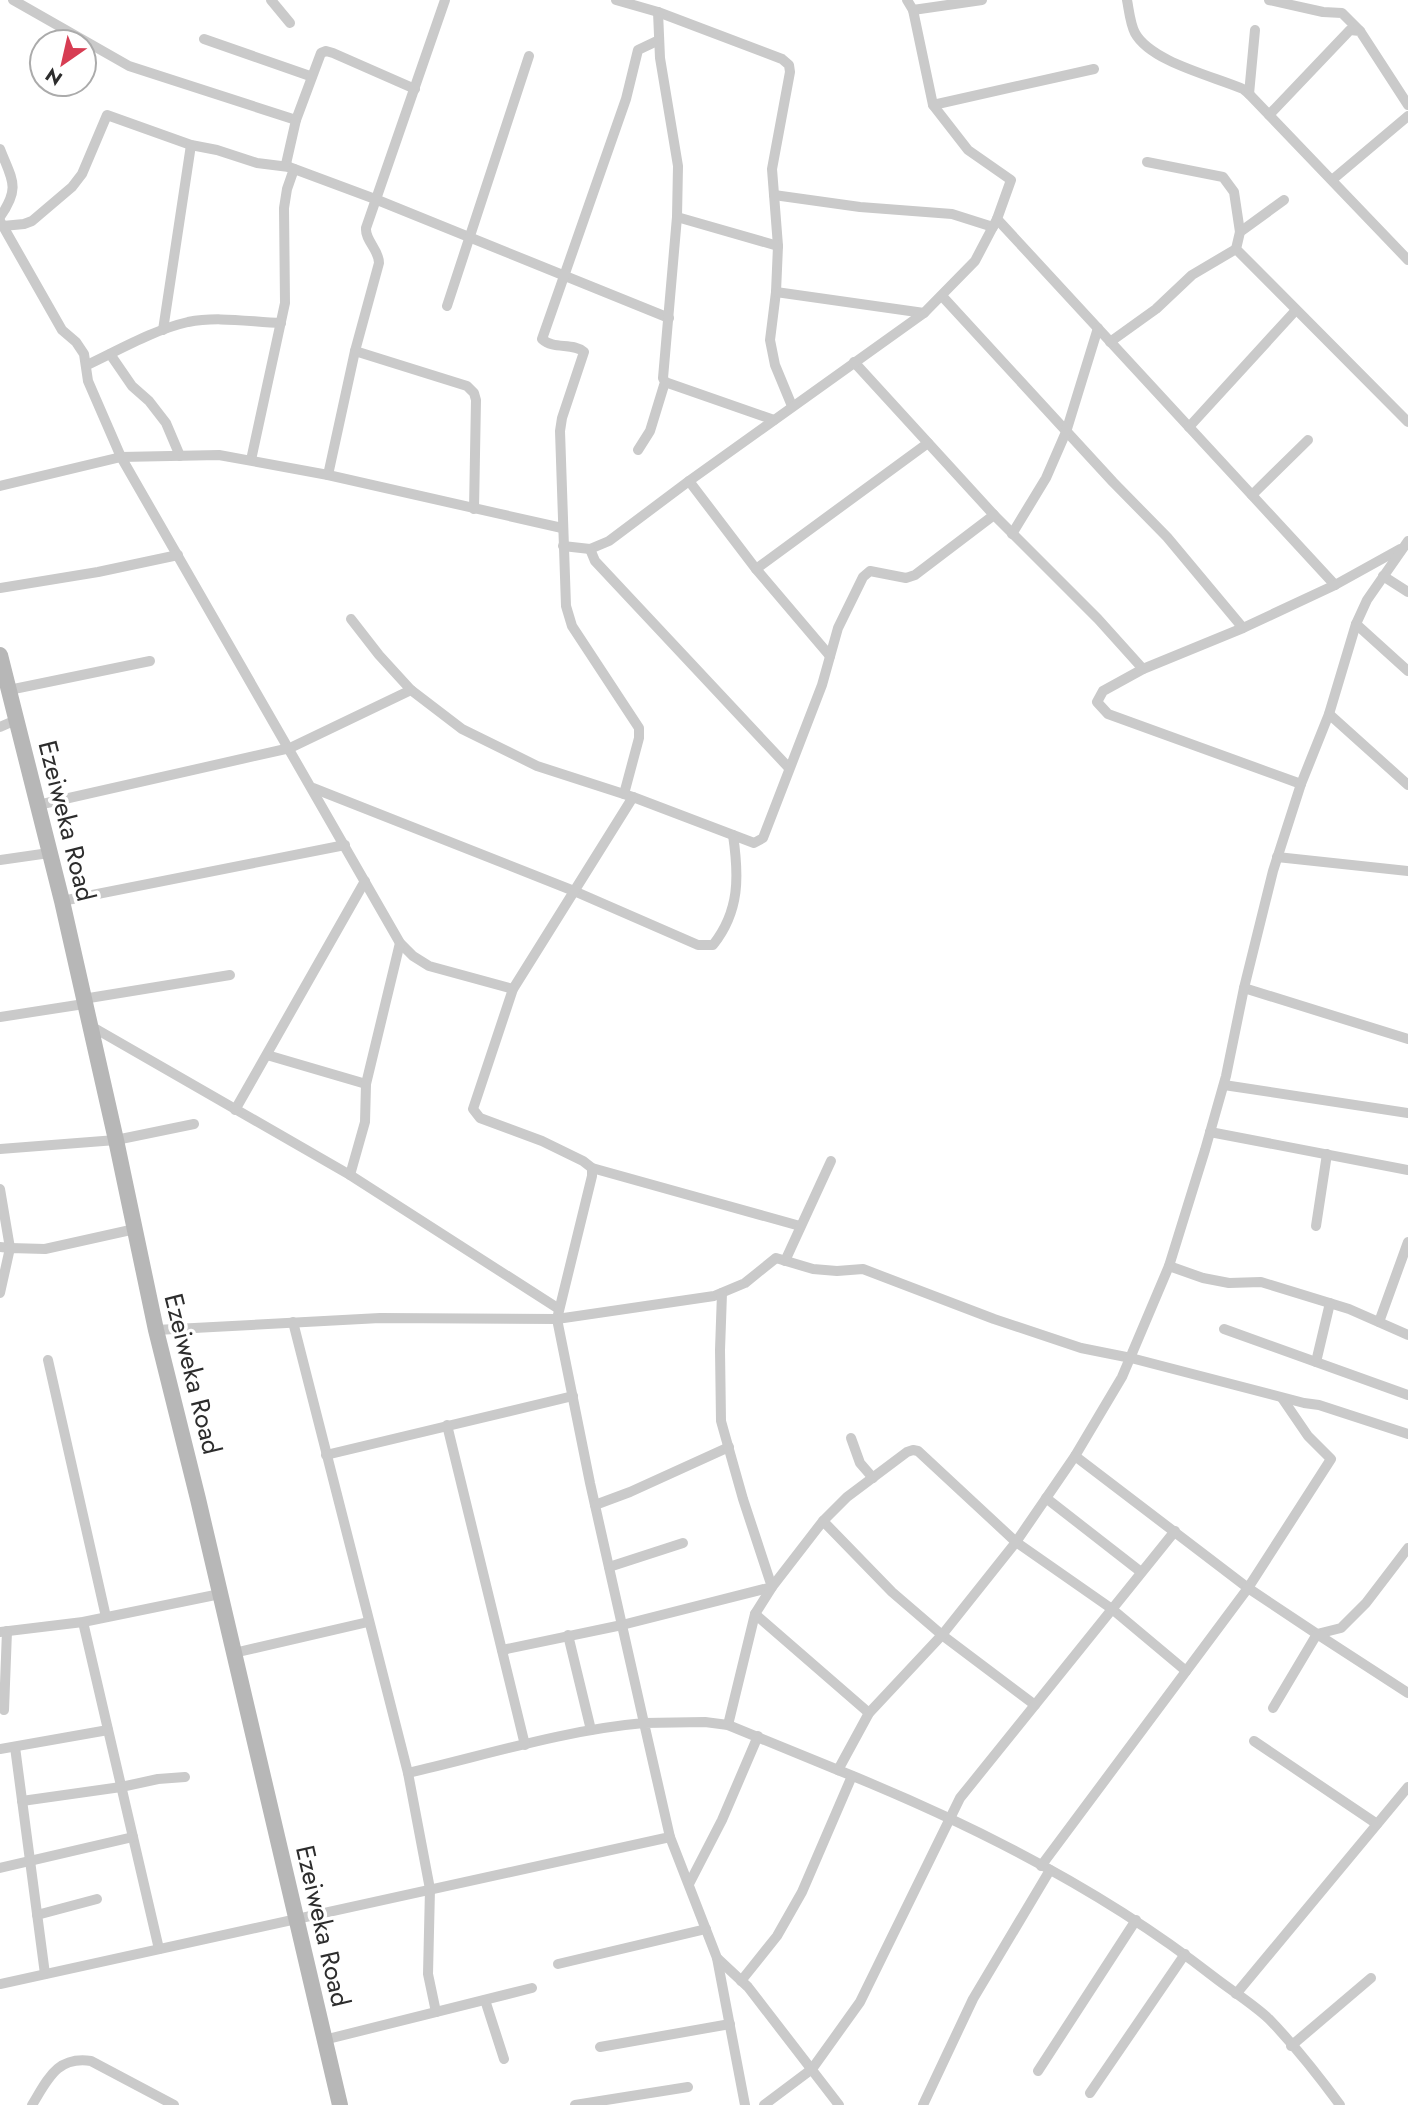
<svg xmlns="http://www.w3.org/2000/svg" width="1408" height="2105" viewBox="0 0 1408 2105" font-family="Jost,sans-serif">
	<rect width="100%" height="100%" fill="#fff"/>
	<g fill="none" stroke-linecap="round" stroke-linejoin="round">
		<g stroke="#cacaca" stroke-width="10">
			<polyline points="13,0 129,66 296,120"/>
			<polyline points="271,0 290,23"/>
			<polyline points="616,0 658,12 782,59 789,65 790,72 772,169 778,246 776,292 770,340 775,365 792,406"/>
			<path d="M1127,0c2,10 3,23 8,33 16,29 78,43 108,56l6,5 159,166"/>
			<polyline points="1269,0 1323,12 1342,13 1360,31"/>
			<polyline points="913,10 982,0"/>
			<polyline points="204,39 310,76"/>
			<polyline points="415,89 333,53 326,51 321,53 296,120 286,164 289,167 375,199 669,318"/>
			<polyline points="1249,94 1255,30"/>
			<polyline points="933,105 1094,69"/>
			<polyline points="1269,115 1350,30 1360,31 1408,105"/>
			<path d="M0,149c12,31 21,38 0,68"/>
			<polyline points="1147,162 1223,177 1234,192 1240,232"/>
			<polyline points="1332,180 1408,116"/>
			<polyline points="774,195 860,207 952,214 993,227"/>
			<polyline points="1284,200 1240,232 1236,249 1408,422"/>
			<polyline points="677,217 778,246"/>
			<polyline points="997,219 1335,585"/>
			<polyline points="0,221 62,330 76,342 84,354 88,381 121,457 400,943 413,956 429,966 513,989"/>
			<polyline points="3,226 24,224 32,221 72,187 82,174 107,115 191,145 217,150 257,163 289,167"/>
			<polyline points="776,292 924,313"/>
			<polyline points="942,296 1113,482 1167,537 1243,628"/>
			<polyline points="447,306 529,56"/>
			<polyline points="163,330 191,145"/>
			<polyline points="1110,342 1156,309 1192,275 1236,249"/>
			<polyline points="355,351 467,386 474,393 476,400 474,509"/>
			<polyline points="110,354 132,386 149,401 166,423 180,456"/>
			<polyline points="854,362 994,515 1098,619 1143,669"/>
			<path d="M87,365c32,-15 66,-35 101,-43 30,-6 63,0 93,1"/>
			<polyline points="665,382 774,420"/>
			<polyline points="1189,427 1296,310"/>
			<polyline points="638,450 650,431 665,382 663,378 677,217 678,166 660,58 658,12"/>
			<polyline points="251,460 285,303 284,208 287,189 294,169"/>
			<path d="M328,475l27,-124 24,-88c0,-14 -14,-22 -13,-35l79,-228"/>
			<polyline points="689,481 756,569 830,656"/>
			<polyline points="0,486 121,457 219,455 328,475 562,528"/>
			<polyline points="1252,495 1308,440"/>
			<polyline points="1012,534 1046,478 1066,432 1098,328"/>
			<polyline points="563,546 590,549 609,541 689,481 924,313 975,261 997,219 1011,180 968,150 933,105 913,10 907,0"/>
			<polyline points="590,549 595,561 789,768"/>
			<polyline points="756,569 928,443"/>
			<polyline points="1383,576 1408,592"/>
			<polyline points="0,588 98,572 178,555"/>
			<polyline points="351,619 379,655 411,690 462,729 537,766 633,797 754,843 763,838 822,685 838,628 863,577 870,571 906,578 915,575 994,515"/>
			<polyline points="1356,624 1408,671"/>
			<polyline points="9,690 150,661"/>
			<polyline points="1329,714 1408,785"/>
			<polyline points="0,727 16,720"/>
			<polyline points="1301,784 1108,714 1097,702 1103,691 1143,669 1243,628 1335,585 1400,549"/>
			<path d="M313,788l261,103 124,54h15c27,-34 26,-69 20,-110"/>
			<path d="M624,794l15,-56v-10l-67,-102 -6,-20 -6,-175 2,-13 22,-66c-11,-10 -30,-2 -42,-13l84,-240 12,-49 21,-10"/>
			<polyline points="633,797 513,989 473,1109 480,1118 542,1141 583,1161 592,1168 800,1226"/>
			<polyline points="38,805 290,748 411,690"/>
			<polyline points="1277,857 1408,871"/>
			<polyline points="0,860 49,853"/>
			<polyline points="62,901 345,845"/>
			<polyline points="1244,988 1408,1039"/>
			<polyline points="83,999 230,975"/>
			<polyline points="0,1017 84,1004"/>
			<polyline points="89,1025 350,1175 559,1309"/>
			<polyline points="267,1055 366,1084"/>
			<polyline points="1224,1085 1408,1113"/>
			<polyline points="235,1110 365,881"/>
			<polyline points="1210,1132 1408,1170"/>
			<polyline points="0,1149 116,1140 194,1124"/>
			<polyline points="592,1168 592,1176 557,1319 714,1296 745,1283 776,1258 813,1269 837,1271 863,1269 994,1319 1081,1348 1131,1358 1304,1403 1319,1405 1408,1434"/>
			<polyline points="350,1175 365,1122 366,1084 400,943"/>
			<polyline points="0,1189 10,1248 0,1247"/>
			<polyline points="1316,1226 1327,1154"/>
			<polyline points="785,1261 831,1161"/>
			<polyline points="1169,1266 1203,1278 1229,1283 1261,1282 1349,1309 1408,1335"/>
			<polyline points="0,1293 10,1248 45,1249 135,1229"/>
			<polyline points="293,1322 408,1773"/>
			<polyline points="1379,1322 1408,1242"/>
			<polyline points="1224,1329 1408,1395"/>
			<path d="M156,1330l224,-12 177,1 33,164 54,240c-80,7 -158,32 -236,50l22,116 -2,85 8,38"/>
			<polyline points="48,1360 106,1617"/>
			<polyline points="1316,1362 1330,1303"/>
			<polyline points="447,1425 525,1745"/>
			<polyline points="851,1438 860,1463 873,1478"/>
			<polyline points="326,1455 573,1396"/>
			<polyline points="1075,1456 1248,1588 1317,1634 1341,1628 1366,1603 1408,1548"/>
			<polyline points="1046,1498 1141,1572"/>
			<polyline points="595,1505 630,1492 729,1447"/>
			<polyline points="823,1521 847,1497 907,1452 913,1450 918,1451 1016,1542 1112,1609 1186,1671"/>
			<polyline points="609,1567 683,1543"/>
			<polyline points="755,1614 869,1713"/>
			<polyline points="83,1622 159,1949"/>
			<polyline points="0,1632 83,1622 220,1594"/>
			<polyline points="568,1635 591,1730"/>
			<polyline points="502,1650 622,1625 772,1587 743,1499 721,1421 720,1350 722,1293"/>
			<polyline points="234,1653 368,1622"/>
			<polyline points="1273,1708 1317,1634 1408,1693"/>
			<polyline points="4,1710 7,1631"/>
			<polyline points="728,1725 755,1614 772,1587 823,1521 892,1592 942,1635 1035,1705"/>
			<polyline points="1254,1741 1377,1824"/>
			<polyline points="15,1747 45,1974"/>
			<polyline points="0,1749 108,1730"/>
			<path d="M838,1770c132,53 264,119 376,207 18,14 39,27 55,42 26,27 49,56 71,86"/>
			<polyline points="22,1801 121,1787 158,1779 185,1777"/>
			<polyline points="670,1837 717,1958 748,1987 839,2105"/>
			<polyline points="1041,1866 1248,1588 1331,1459 1308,1436 1282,1398"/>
			<polyline points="0,1868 133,1837"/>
			<polyline points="689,1884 722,1820 758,1736"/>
			<polyline points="37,1915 97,1899"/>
			<polyline points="717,1958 745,2105"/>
			<polyline points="558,1964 706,1929"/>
			<polyline points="741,1981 777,1936 802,1892 852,1776"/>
			<polyline points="0,1984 670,1837 644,1723 705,1722 728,1725 838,1770 869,1713 942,1635 1016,1542 1075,1456 1122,1377 1169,1266 1205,1150 1226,1076 1244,988 1273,871 1301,784 1329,714 1356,624 1367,600 1408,541"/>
			<polyline points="1236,1994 1408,1787"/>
			<polyline points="485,2000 504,2059"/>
			<polyline points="324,2040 532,1988"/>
			<polyline points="1291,2046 1371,1978"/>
			<polyline points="600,2047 730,2024"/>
			<polyline points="1038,2071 1136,1920"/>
			<polyline points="1090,2093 1185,1954"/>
			<path d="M32,2105c16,-26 25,-49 59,-44l83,44"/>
			<polyline points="575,2105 688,2087"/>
			<polyline points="764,2105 812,2069 860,2002 960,1798 1175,1531"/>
			<polyline points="923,2105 973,1999 1050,1870"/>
		</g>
		<polyline stroke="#b7b7b7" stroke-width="16" points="0,655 62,901 116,1140 156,1330 198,1499 340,2105"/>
	</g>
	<g text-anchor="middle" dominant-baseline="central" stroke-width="7" stroke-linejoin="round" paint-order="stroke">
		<g font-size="26" fill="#2d2d2d" stroke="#fff">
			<text transform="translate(67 821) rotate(76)">Ezeiweka Road</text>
			<text transform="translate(193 1374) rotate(76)">Ezeiweka Road</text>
			<text transform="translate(323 1926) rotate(77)">Ezeiweka Road</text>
		</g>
	</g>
	<g transform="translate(63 63) rotate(214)"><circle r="33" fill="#ffffff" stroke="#ababab" stroke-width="2"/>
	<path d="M0-5L12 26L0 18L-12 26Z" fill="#d73d53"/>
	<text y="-10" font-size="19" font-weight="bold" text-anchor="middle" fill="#2d2d2d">N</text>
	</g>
</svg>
